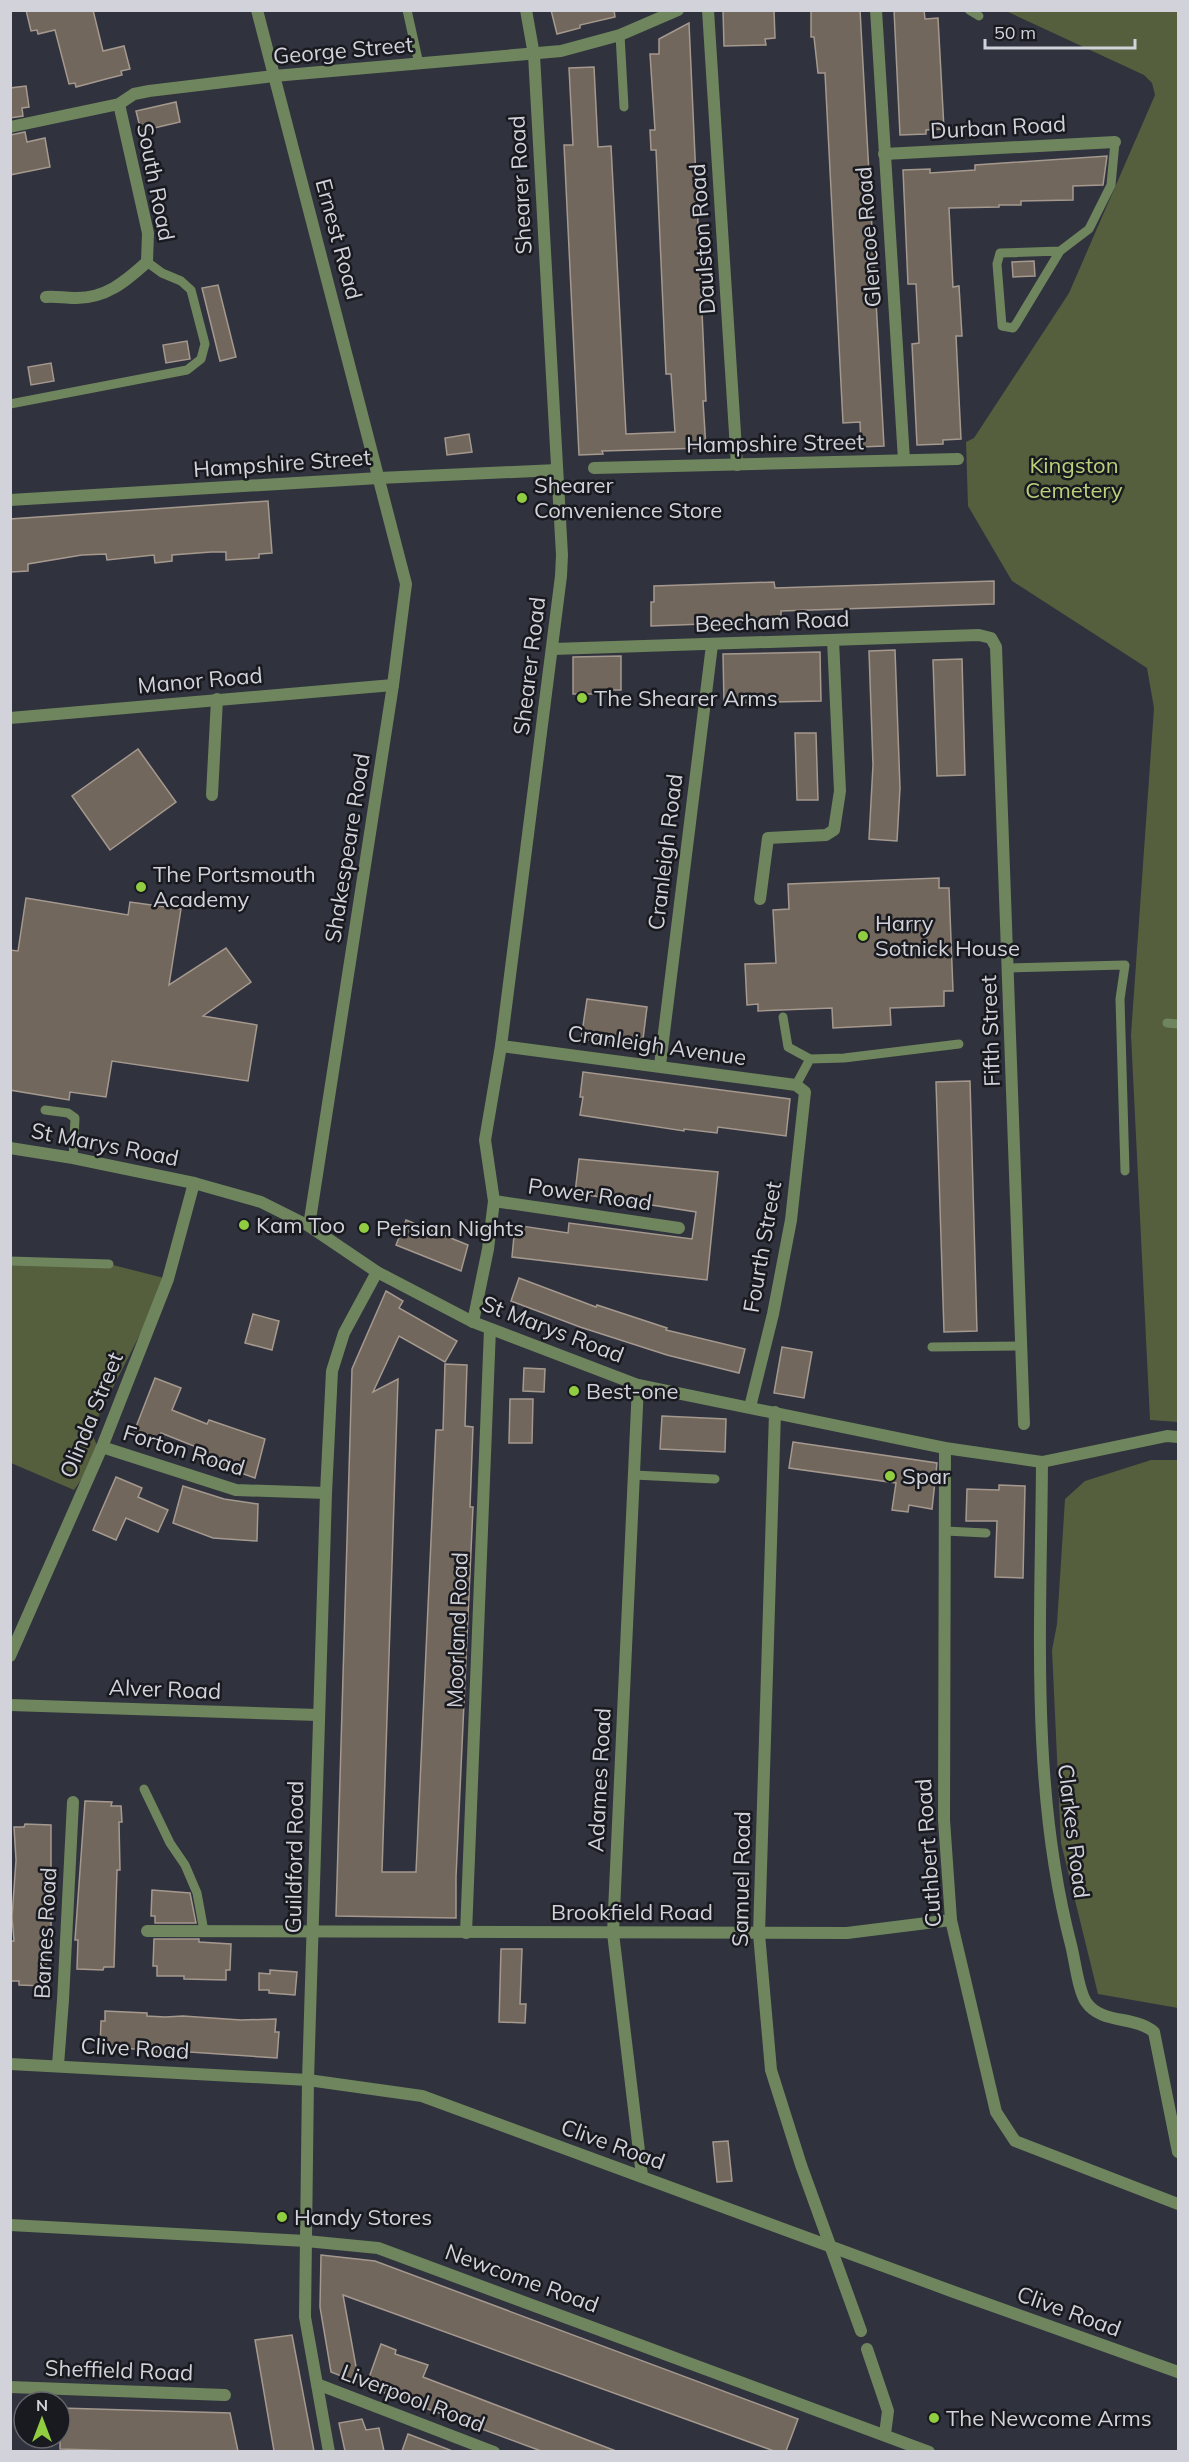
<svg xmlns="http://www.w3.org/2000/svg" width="1189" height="2462" viewBox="0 0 1189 2462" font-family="Mulish,sans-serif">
	<rect width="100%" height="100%" fill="#30323d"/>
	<g fill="#555e3d">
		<polygon points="1006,11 1178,11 1178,1422 1150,1420 1131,1035 1154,708 1147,668 1012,581 968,506 966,442 974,438 1069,293 1155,95 1152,83 1144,75"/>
		<polygon points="11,1261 109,1264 168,1279 91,1431 100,1453 74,1490 11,1463"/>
		<polygon points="1151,1460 1178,1460 1178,2008 1098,1994 1061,1843 1052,1650 1057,1624 1065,1499 1085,1481"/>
	</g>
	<g fill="#71675c" stroke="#a5998f" stroke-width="1.5">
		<polygon points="26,10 93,10 103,51 124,46 130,69 121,71 122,75 106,79 76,87 75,83 69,84 55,30 38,34 37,30 31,31"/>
		<polygon points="551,10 614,10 615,17 580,25 580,28 557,34"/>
		<polygon points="723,10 774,10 775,38 765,39 766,45 724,46"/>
		<polygon points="811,10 860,10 884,446 861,447 860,422 843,423 825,73 818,73 814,37 811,37"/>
		<polygon points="894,10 924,10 925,19 938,18 944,129 926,130 926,134 900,135"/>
		<polygon points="689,23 706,401 703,401 706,448 602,451 603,454 579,455 564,145 573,145 569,68 594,67 598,147 611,146 626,434 675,432 671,374 666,374 656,150 651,150 650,130 655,130 650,54 659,54 659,39"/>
		<polygon points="26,86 29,107 22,108 23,116 10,118 10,88"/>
		<polygon points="176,102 180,122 141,131 136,111"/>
		<polygon points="25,132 27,142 45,138 50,167 10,175 10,135"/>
		<polygon points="1107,156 1103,185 1073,186 1073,200 1021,201 1021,205 999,205 999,207 949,208 953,287 959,286 962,336 956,336 961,439 943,440 943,444 917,445 912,344 919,343 916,284 908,284 903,170 930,169 930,173 975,170 975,165"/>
		<polygon points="1034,261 1035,276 1013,277 1012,262"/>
		<polygon points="218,285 236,357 220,361 202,288"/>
		<polygon points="187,341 190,359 166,363 163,345"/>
		<polygon points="51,363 54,381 31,385 28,367"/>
		<polygon points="469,434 472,452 447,455 445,438"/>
		<polygon points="268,501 272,553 259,554 259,558 226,560 226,552 211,552 172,555 172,561 155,563 154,555 107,560 106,554 82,555 28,564 28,571 11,572 10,519"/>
		<polygon points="994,581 994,604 781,611 781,621 651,626 651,602 654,602 654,586 774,582 775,588"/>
		<polygon points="895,650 900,788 897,841 869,839 873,765 869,651"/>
		<polygon points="820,652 821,701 724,703 723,654"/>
		<polygon points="621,656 621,690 599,690 599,694 573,694 573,657"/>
		<polygon points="962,659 965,775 937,776 933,660"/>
		<polygon points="795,733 816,733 818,800 797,800"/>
		<polygon points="138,749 176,802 110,850 72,796"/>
		<polygon points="939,878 939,888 949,888 953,991 944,991 944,1006 890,1008 891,1025 833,1028 832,1008 758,1011 758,1004 747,1005 745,964 776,963 773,910 789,909 788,884"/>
		<polygon points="26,898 128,915 130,902 181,909 169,985 226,948 251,982 203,1016 257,1025 248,1081 112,1061 106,1097 70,1092 69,1100 10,1090 10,950 18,951"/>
		<polygon points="587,999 647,1007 642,1047 581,1039"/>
		<polygon points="583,1072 790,1099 786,1136 718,1127 717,1133 684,1129 684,1131 580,1115 583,1097 580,1097"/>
		<polygon points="970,1081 977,1331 944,1332 936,1082"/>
		<polygon points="579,1159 718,1172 707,1280 512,1257 515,1225 568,1233 569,1223 692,1239 696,1212 575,1193"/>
		<polygon points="406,1220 468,1245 461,1271 396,1245"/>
		<polygon points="519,1278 596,1307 597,1305 667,1328 666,1330 745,1349 739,1373 667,1355 580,1327 511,1301"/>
		<polygon points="386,1291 403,1301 399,1308 457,1341 445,1362 399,1336 373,1392 398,1379 382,1872 416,1872 436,1430 443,1430 445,1364 467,1365 465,1426 473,1427 470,1507 473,1507 456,1877 456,1918 336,1916 352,1369"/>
		<polygon points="253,1314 279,1321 272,1350 245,1343"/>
		<polygon points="782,1347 812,1352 804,1398 774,1393"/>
		<polygon points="524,1368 545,1369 544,1392 523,1391"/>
		<polygon points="155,1378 181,1388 172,1410 207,1424 209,1420 265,1439 255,1478 196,1457 199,1448 161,1433 157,1441 134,1432"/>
		<polygon points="510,1399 533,1399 532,1443 509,1443"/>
		<polygon points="662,1416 726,1419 725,1452 660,1449"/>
		<polygon points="793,1442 937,1463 932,1509 909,1505 908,1512 892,1510 896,1483 789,1468"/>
		<polygon points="116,1477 142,1488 138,1497 168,1510 158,1532 126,1518 116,1540 93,1530"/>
		<polygon points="999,1485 1025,1486 1023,1578 995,1577 997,1521 966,1521 967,1489 999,1490"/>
		<polygon points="183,1486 224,1499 258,1504 257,1541 213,1538 173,1523"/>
		<polygon points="85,1801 112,1802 111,1806 121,1806 122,1822 119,1822 120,1870 117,1870 114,1967 104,1967 103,1970 77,1969 78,1940 75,1940"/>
		<polygon points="25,1824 51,1825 51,1939 48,1938 45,1986 19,1985 19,1981 10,1981 10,1941 14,1941 12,1917 16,1860 14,1827 24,1827"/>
		<polygon points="152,1890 190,1893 196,1923 155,1923 155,1916 151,1916"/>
		<polygon points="154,1939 199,1939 199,1942 231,1944 230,1970 226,1970 226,1980 184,1979 184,1976 157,1976 157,1966 153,1966"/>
		<polygon points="501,1949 522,1949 520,2004 526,2004 525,2023 499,2022"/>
		<polygon points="270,1970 297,1972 295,1995 269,1993 269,1990 259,1990 259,1973 270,1974"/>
		<polygon points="105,2011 147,2013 147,2016 165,2017 183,2016 241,2020 276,2019 275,2032 279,2032 277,2058 175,2051 175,2054 163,2054 152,2052 152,2050 100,2047 101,2021 105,2021"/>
		<polygon points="728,2141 732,2181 717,2182 713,2142"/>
		<polygon points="321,2255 375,2261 798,2419 786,2451 774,2451 343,2295 359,2383 331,2372 320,2307"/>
		<polygon points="292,2335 314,2451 274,2451 255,2340"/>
		<polygon points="381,2344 396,2350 395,2354 428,2365 423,2377 616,2451 541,2451 366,2386"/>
		<polygon points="60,2408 230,2413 238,2451 124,2451 60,2449"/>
		<polygon points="362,2419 366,2430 379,2428 384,2451 345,2451 339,2423"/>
		<polygon points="408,2434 450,2450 449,2451 402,2451"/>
	</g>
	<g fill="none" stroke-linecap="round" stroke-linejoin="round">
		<g stroke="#6e855d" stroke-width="9">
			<polyline points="407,10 419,64"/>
			<polyline points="969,10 979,16"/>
			<polyline points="620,35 624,107"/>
			<polyline points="1060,251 1016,324 1013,328 1002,326 997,264 1000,253 1060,251 1089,229 1111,185 1115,142"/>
			<polyline points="10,404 187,370 201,359 205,344 191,290 181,281 162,273 147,262"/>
			<polyline points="1008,968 1125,965 1120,999 1125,1171"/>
			<polyline points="783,1017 788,1047 810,1059"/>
			<polyline points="1167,1023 1178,1024"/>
			<polyline points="796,1085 810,1059 844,1058 959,1044"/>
			<polyline points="45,1110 68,1113 75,1118 73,1158"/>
			<polyline points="10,1261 109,1264"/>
			<polyline points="932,1347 1022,1346"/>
			<polyline points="634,1475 715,1479"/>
			<polyline points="945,1531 986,1533"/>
			<polyline points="144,1789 170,1843 185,1865 197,1893 204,1931"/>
		</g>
		<g stroke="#6e855d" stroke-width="12">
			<polyline points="257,10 406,584 393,685 309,1226"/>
			<polyline points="708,10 737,465"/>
			<polyline points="876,10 904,460"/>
			<polyline points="10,127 119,104 134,94 149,91 274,76 561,51 620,35 678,10"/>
			<polyline points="884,154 1115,142"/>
			<path d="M46,297c9,-1 18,1 28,1 31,1 51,-16 73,-36l1,-29 -29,-129"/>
			<polyline points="594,468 958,459"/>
			<polyline points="10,500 379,478 557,470"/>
			<polyline points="553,649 979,635 991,638 996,647 1024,1424"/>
			<polyline points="10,718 393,685"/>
			<polyline points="212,795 217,699"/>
			<polyline points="760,899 768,838 826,835 834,830 840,791 833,640"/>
			<polyline points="501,1046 796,1085 805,1092 791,1220 773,1314 750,1407"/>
			<polyline points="660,1065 712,645"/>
			<polyline points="494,1201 679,1228"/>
			<polyline points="473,1322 488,1249 494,1201 485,1140 501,1046 561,576 562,555 534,55 526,10"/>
			<polyline points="638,1385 613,1933 642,2176"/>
			<polyline points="775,1412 759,1934 771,2070 801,2165 861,2331"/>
			<polyline points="102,1447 236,1490 326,1493"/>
			<polyline points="945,1448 944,1820 951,1920 996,2112 1015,2141 1178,2204"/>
			<path d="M1042,1462c-1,161 -12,326 29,483 4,15 7,45 15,57 16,23 48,13 68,30l24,120"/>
			<polyline points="10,1656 102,1447 168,1279 194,1183"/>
			<polyline points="10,1705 318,1715"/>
			<polyline points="147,1931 847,1933 951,1920"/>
			<polyline points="466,1933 490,1329"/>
			<polyline points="10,2064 308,2080 422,2096 954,2292 1178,2372"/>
			<polyline points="58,2065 63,2000 73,1802"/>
			<polyline points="10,2225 306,2241 378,2248 929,2452"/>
			<polyline points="867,2349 888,2411 885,2434"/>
			<polyline points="317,2384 494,2452"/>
			<polyline points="10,2387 225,2395"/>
			<polyline points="329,2452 305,2317 308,2080 326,1493 332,1371 344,1333 377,1272"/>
		</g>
		<polyline stroke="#6e855d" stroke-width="12" points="10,1148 73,1158 194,1183 261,1202 309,1226 377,1272 473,1322 638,1385 945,1448 1042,1462 1167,1436 1178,1437"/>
	</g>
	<g fill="#90cd41" stroke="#191a1f" stroke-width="2">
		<circle cx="522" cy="498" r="6"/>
		<circle cx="582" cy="698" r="6"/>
		<circle cx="141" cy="887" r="6"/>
		<circle cx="863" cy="936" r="6"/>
		<circle cx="244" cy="1225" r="6"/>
		<circle cx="364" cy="1228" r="6"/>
		<circle cx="574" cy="1391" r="6"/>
		<circle cx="890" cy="1476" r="6"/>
		<circle cx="282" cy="2217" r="6"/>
		<circle cx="934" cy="2418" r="6"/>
	</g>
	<g text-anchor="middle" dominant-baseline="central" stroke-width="5" stroke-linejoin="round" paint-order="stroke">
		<g font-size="22" fill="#d1d2da" stroke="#191a1f">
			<text transform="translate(343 50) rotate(-5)">George Street</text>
			<text transform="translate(998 127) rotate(-3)">Durban Road</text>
			<text transform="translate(156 182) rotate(79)">South Road</text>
			<text transform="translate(520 185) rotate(-93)">Shearer Road</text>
			<text transform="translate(868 237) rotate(-94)">Glencoe Road</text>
			<text transform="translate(339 239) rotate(75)">Ernest Road</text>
			<text transform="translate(702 239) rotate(-94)">Daulston Road</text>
			<text transform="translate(775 443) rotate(-1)">Hampshire Street</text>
			<text transform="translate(282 463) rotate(-4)">Hampshire Street</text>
			<text transform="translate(772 621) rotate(-2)">Beecham Road</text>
			<text transform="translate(529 666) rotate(-83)">Shearer Road</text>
			<text transform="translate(200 680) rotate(-5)">Manor Road</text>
			<text transform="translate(347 848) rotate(-81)">Shakespeare Road</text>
			<text transform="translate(665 852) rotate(-83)">Cranleigh Road</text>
			<text transform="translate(990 1031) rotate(-92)">Fifth Street</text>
			<text transform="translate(657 1045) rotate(8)">Cranleigh Avenue</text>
			<text transform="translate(105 1144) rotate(11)">St Marys Road</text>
			<text transform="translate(590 1194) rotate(8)">Power Road</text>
			<text transform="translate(762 1247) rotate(-80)">Fourth Street</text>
			<text transform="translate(553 1329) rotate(21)">St Marys Road</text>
			<text transform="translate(91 1415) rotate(-68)">Olinda Street</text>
			<text transform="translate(184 1450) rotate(17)">Forton Road</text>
			<text transform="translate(457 1630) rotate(-88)">Moorland Road</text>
			<text transform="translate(165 1689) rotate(2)">Alver Road</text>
			<text transform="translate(599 1780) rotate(-87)">Adames Road</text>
			<text transform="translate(1074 1831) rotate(83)">Clarkes Road</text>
			<text transform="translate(928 1853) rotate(-94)">Cuthbert Road</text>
			<text transform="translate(294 1857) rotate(-89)">Guildford Road</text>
			<text transform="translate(741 1879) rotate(-89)">Samuel Road</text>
			<text x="632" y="1912">Brookfield Road</text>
			<text transform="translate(45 1933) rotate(-87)">Barnes Road</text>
			<text transform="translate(135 2048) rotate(3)">Clive Road</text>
			<text transform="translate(613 2144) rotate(20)">Clive Road</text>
			<text transform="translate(522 2278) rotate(20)">Newcome Road</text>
			<text transform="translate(1069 2311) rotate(20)">Clive Road</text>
			<text transform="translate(119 2370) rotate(2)">Sheffield Road</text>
			<text transform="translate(413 2398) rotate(21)">Liverpool Road</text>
		</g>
		<g font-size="22" fill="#bbd07b" stroke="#191a1f">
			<text x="1074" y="465">Kingston<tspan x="1074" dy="25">Cemetery</tspan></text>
		</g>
		<g font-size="22" fill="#d1d2da" stroke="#191a1f" text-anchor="start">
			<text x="534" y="485">Shearer<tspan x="534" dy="25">Convenience Store</tspan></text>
			<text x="594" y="698">The Shearer Arms</text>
			<text x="153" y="874">The Portsmouth<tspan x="153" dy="25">Academy</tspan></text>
			<text x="875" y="923">Harry<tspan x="875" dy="25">Sotnick House</tspan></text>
			<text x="256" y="1225">Kam Too</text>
			<text x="376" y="1228">Persian Nights</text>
			<text x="586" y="1391">Best-one</text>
			<text x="902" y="1476">Spar</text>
			<text x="294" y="2217">Handy Stores</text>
			<text x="946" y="2418">The Newcome Arms</text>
		</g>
	</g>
	<rect width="1189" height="2462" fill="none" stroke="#d1d2da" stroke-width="24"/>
	<g transform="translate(42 2420)"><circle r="28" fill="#191a1f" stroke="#63646a" stroke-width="1.5"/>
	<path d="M0-4.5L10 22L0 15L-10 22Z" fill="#90cd41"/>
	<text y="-9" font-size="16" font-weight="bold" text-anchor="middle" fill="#d1d2da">N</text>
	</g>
	<path d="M985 39v9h150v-9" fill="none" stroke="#d1d2da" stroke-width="3"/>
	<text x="994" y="39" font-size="18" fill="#d1d2da" stroke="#191a1f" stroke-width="4.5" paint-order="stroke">50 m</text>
</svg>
